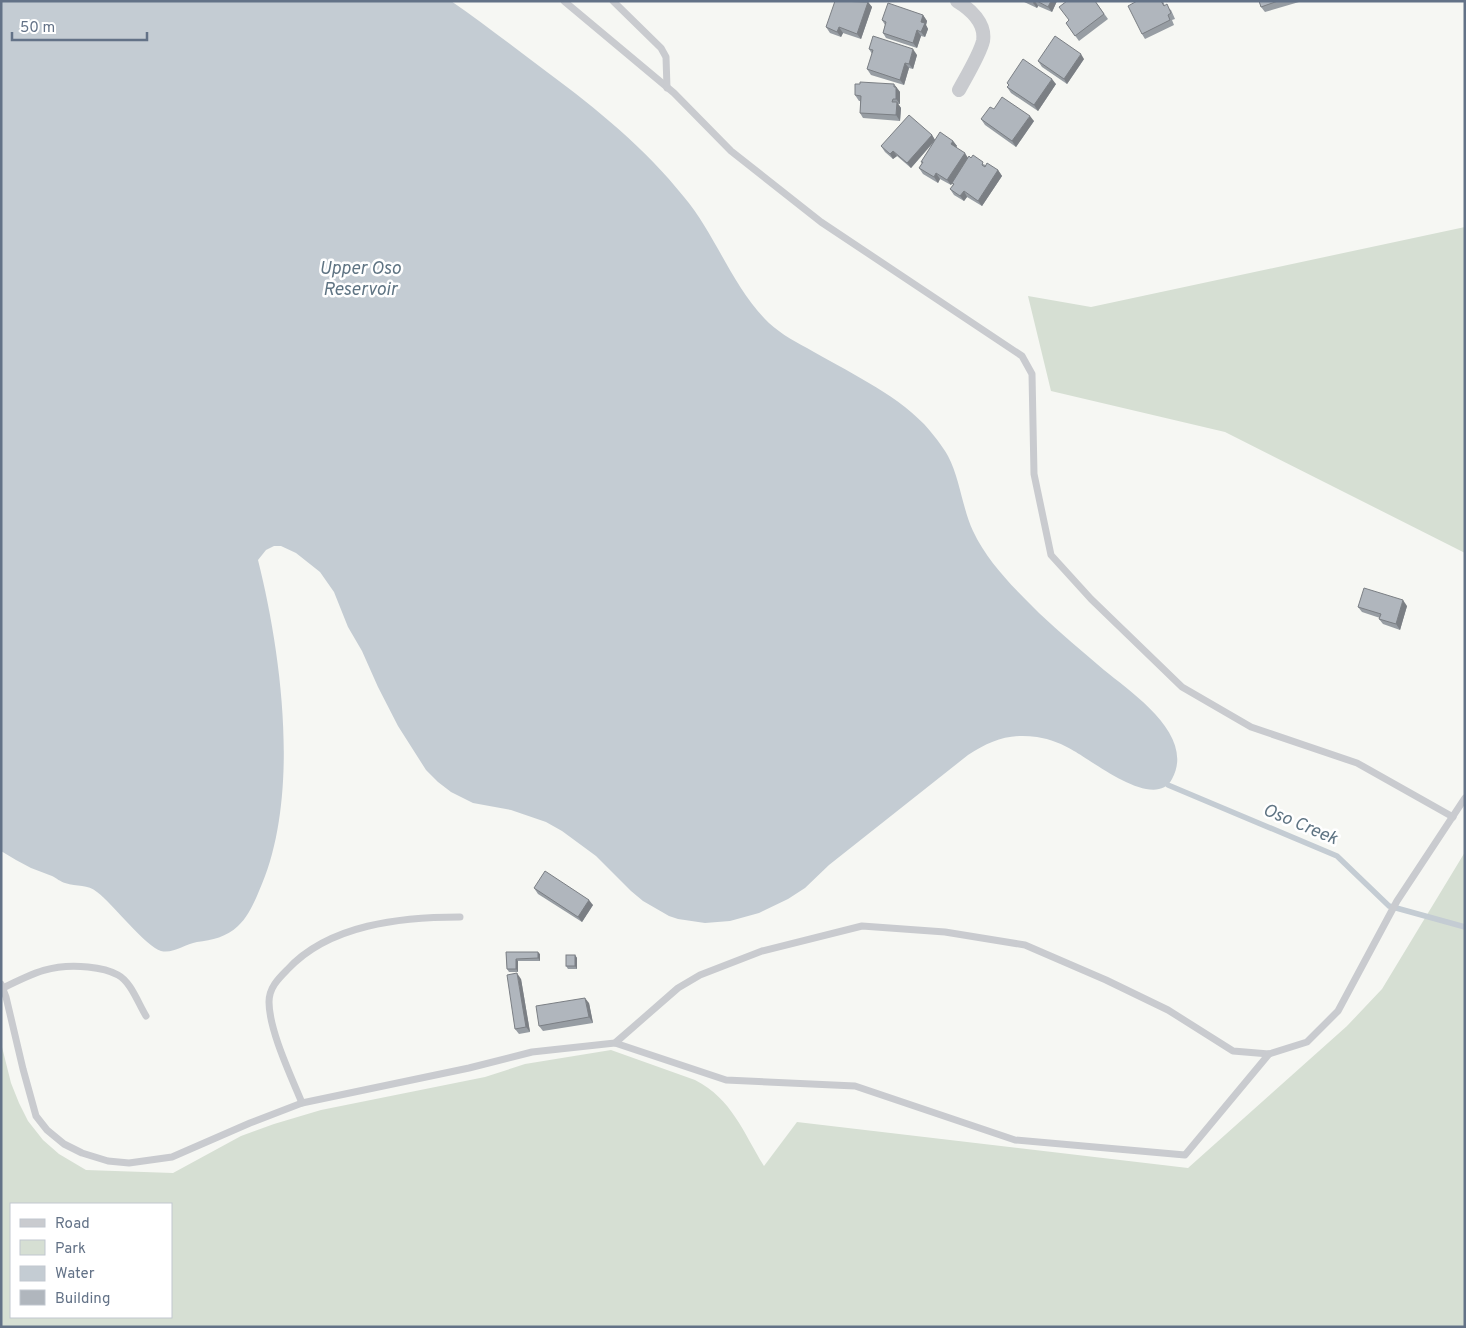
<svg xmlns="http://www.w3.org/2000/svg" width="1466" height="1328" viewBox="0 0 1466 1328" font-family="Overpass,sans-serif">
	<rect width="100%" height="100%" fill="#f6f7f3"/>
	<g fill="#d6dfd3" fill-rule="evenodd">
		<polygon points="1465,227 1465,553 1225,432 1051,391 1028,296 1091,307"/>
		<path d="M1465,852v475h-1464v-284l10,40 8,20 9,18 15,19 16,14 27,16 87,3 68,-37 33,-12 47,-14 164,-33 40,-13 86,-14 84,30c37,19 48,52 69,86l33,-44 391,46 159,-142 35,-37zM11,1204h160v113h-160z"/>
	</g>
	<path fill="#c4ccd3" d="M1,1h450c33,23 64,47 96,71 50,37 98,76 137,125 31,37 47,86 80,121 12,13 28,22 43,30 39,23 86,44 117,76 8,9 18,21 24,32 12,23 14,51 25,75 15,32 42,58 66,82 21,20 44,39 65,57 28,23 92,65 68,109 -17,32 -78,-17 -98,-28 -11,-7 -24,-12 -37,-14 -27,-4 -46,3 -69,18l-139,110 -24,23 -17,11 -29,14 -29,8 -25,2 -27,-4 -9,-3 -26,-15 -12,-10 -35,-35 -34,-25 -16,-9 -35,-12 -38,-7 -22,-11 -13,-10 -12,-12 -28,-44 -20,-39 -16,-36 -14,-24 -14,-35 -14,-20 -24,-19 -15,-7h-7l-8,4 -8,10c24,96 43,239 1,331 -5,12 -11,26 -21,35 -11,11 -26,14 -41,16 -12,2 -24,12 -36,9 -15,-4 -48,-47 -64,-59 -9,-8 -20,-5 -32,-9 -4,-1 -9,-5 -13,-7 -7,-3 -14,-5 -21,-8 -10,-5 -20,-11 -30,-17z"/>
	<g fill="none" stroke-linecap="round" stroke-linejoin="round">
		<polyline stroke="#c4ccd3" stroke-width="5.5" points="1168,785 1337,856 1389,906 1465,927"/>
		<g stroke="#c9cbcf" stroke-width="7">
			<polyline points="564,1 674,93 731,151 821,222 1022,356 1032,374 1034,474 1051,555 1091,599 1182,687 1251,727 1357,763 1453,817"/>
			<polyline points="613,1 661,48 666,57 667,88"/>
			<polyline points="1,984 6,997 23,1069 36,1116 47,1130 64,1144 82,1153 108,1161 129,1163 172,1157 250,1123 302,1103 469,1068 532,1052 615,1043 678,988 700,975 762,951 862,926 945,932 1025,945 1106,980 1168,1010 1233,1051 1269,1054 1307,1042 1338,1011 1397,901 1465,798"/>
			<path d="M3,988c30,-15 50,-25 85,-21 10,1 21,3 30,8 13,7 20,28 28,41"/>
			<polyline points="615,1043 726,1080 855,1086 1015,1140 1185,1155 1269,1054"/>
			<path d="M302,1103c-11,-27 -33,-73 -33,-101 0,-14 9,-23 18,-32 42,-46 115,-53 173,-53"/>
		</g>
		<path stroke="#c9cbcf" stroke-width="14" d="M957,1c13,8 29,22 26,40 -3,13 -17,36 -24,49"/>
	</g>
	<g fill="#979da3">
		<polygon points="1022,1 1057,1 1052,12 1038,6 1037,8"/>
		<polygon points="1095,1 1108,19 1079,41 1066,23"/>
		<polygon points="1137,1 1163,1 1165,6 1171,10 1175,19 1172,20 1174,25 1145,39 1142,34"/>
		<polygon points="1259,1 1299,1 1299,2 1265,12 1261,7"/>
		<polygon points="868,2 872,7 861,39 843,33 841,37 830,33 826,27"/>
		<polygon points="923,15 927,21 926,25 928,29 925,37 921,36 917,48 886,38 883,33 885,25 882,20"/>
		<polygon points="869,49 917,55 913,69 909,68 904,85 871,75 867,69 872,54"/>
		<polygon points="1084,59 1067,84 1042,67 1038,61"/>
		<polygon points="1007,83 1056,84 1038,111 1011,93 1007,87 1009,86"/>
		<polygon points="896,87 900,92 900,104 898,104 901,108 900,121 863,118 860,113 860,101 859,101 855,95"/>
		<polygon points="994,109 1034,121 1016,147 985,125 981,119"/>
		<polygon points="932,135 935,140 953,141 957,146 956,147 968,158 998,170 1002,176 982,206 967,197 964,201 954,195 950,189 953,185 952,183 951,185 940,179 938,183 923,174 919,168 922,163 921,162 933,143 911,168 897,156 893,159 885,152 881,146"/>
		<polygon points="1407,606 1400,630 1383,624 1379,619 1380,618 1362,612 1358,607"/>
		<polygon points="534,888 593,905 582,922 538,894"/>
		<polygon points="506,952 540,954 540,961 518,961 518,972 509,972 507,969"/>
		<polygon points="575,955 577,958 577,969 568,969 566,966"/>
		<polygon points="521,979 530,1032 519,1034 515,1029"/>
		<polygon points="589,1003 593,1023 543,1031 539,1026"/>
	</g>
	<g fill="#7b7f84">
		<polygon points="1034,1 1035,1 1038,6 1037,8 1033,3"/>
		<polygon points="1051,1 1057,1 1052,12 1048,7"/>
		<polygon points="868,2 872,7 861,39 857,34"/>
		<polygon points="923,15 927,21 926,25 928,29 925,37 921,32 921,22"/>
		<polygon points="839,27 843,33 841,37 837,32"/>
		<polygon points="917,30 921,36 917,48 913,43"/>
		<polygon points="913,49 917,55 913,69 909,64"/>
		<polygon points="1081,54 1084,59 1067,84 1064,79"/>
		<polygon points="905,63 909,68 904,85 900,80"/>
		<polygon points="1052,79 1056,84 1038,111 1034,105"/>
		<polygon points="894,84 900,92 900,104 896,99"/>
		<polygon points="897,102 901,108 900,121 896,115"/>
		<polygon points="1030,116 1034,121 1016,147 1012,141"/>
		<polygon points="932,135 935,140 911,168 907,163"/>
		<polygon points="953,141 957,146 955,149 951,144"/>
		<polygon points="893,151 897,156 893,159 890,154"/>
		<polygon points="965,153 968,158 951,185 947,180"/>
		<polygon points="998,170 1002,176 982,206 978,201"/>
		<polygon points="936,173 940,179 938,183 934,177"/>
		<polygon points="964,191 967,197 964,201 960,196"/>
		<polygon points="1403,600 1407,606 1400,630 1396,624"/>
		<polygon points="589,900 593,905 582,922 578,917"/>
		<polygon points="538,952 540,954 540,961 538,958"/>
		<polygon points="575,955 577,958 577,969 575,966"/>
		<polygon points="516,959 518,961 518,972 516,969"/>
		<polygon points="517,973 521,979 530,1032 526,1027"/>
		<polygon points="585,998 589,1003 593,1023 589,1017"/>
	</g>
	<g fill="#b0b6bd" stroke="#7b7f84">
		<polygon points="835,1 868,2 857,34 839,27 837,32 826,27"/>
		<polygon points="1037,1 1051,1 1048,7"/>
		<polygon points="1067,1 1095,1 1104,14 1075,36 1066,23 1069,20 1059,7"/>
		<polygon points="1137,1 1161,1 1164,6 1167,4 1171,13 1168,15 1170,20 1142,34 1128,6"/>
		<polygon points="1259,1 1278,1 1261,7"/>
		<polygon points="888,3 923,15 921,22 925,23 921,32 917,30 913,43 883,33 886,22 882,20"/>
		<polygon points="873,36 913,49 909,64 905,63 900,80 867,69 873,50 869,49"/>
		<polygon points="1055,36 1081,54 1064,79 1038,61"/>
		<polygon points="1023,59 1052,79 1034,105 1007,87 1009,85 1007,83"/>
		<polygon points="860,82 894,84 894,87 896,87 896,99 893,99 892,102 897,102 896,115 860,113 861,96 855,95 855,84 860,84"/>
		<polygon points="1002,97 1030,116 1012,141 981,119 990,107 994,109"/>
		<polygon points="909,115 932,135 907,163 893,151 890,154 881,146"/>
		<polygon points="940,132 953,141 951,144 965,153 947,180 936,173 934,177 919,168 923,162 921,162"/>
		<polygon points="973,155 983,162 982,165 985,167 987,163 998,170 978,201 964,191 960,196 950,189 954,184 952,183 969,156 971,158"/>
		<polygon points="1364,588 1403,600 1396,624 1379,619 1381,614 1358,607"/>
		<polygon points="545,871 589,900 578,917 534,888"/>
		<polygon points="506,952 538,952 538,958 516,959 516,969 507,969"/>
		<rect x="566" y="955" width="9" height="11"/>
		<polygon points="517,973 526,1027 515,1029 507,975"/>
		<polygon points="585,998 589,1017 539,1026 536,1006"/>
	</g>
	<g text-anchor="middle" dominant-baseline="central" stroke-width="5" stroke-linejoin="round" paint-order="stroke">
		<g font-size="18" font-style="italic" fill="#5f7483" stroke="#fff">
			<text x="360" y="269">Upper Oso<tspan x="360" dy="21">Reservoir</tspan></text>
			<text transform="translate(1300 825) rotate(23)">Oso Creek</text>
		</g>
	</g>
	<rect width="1466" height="1328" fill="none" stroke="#637287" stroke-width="5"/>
	<rect x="10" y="1203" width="162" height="115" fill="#ffffff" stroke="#c1c7cf"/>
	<rect x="20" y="1219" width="25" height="8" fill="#c9cbcf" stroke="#c1c7cf"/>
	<text x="55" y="1228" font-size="15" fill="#637287">Road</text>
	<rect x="20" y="1240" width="25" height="15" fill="#d6dfd3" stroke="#c1c7cf"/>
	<text x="55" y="1253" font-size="15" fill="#637287">Park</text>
	<rect x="20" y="1266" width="25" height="15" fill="#c4ccd3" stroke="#c1c7cf"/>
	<text x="55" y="1278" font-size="15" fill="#637287">Water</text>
	<rect x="20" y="1290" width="25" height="15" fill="#b0b6bd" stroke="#c1c7cf"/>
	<text x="55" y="1303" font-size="15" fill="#637287">Building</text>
	<path d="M12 32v8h135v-8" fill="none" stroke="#637287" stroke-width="2.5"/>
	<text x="20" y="32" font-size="15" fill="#637287" stroke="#ffffff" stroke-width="4" paint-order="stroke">50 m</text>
</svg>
